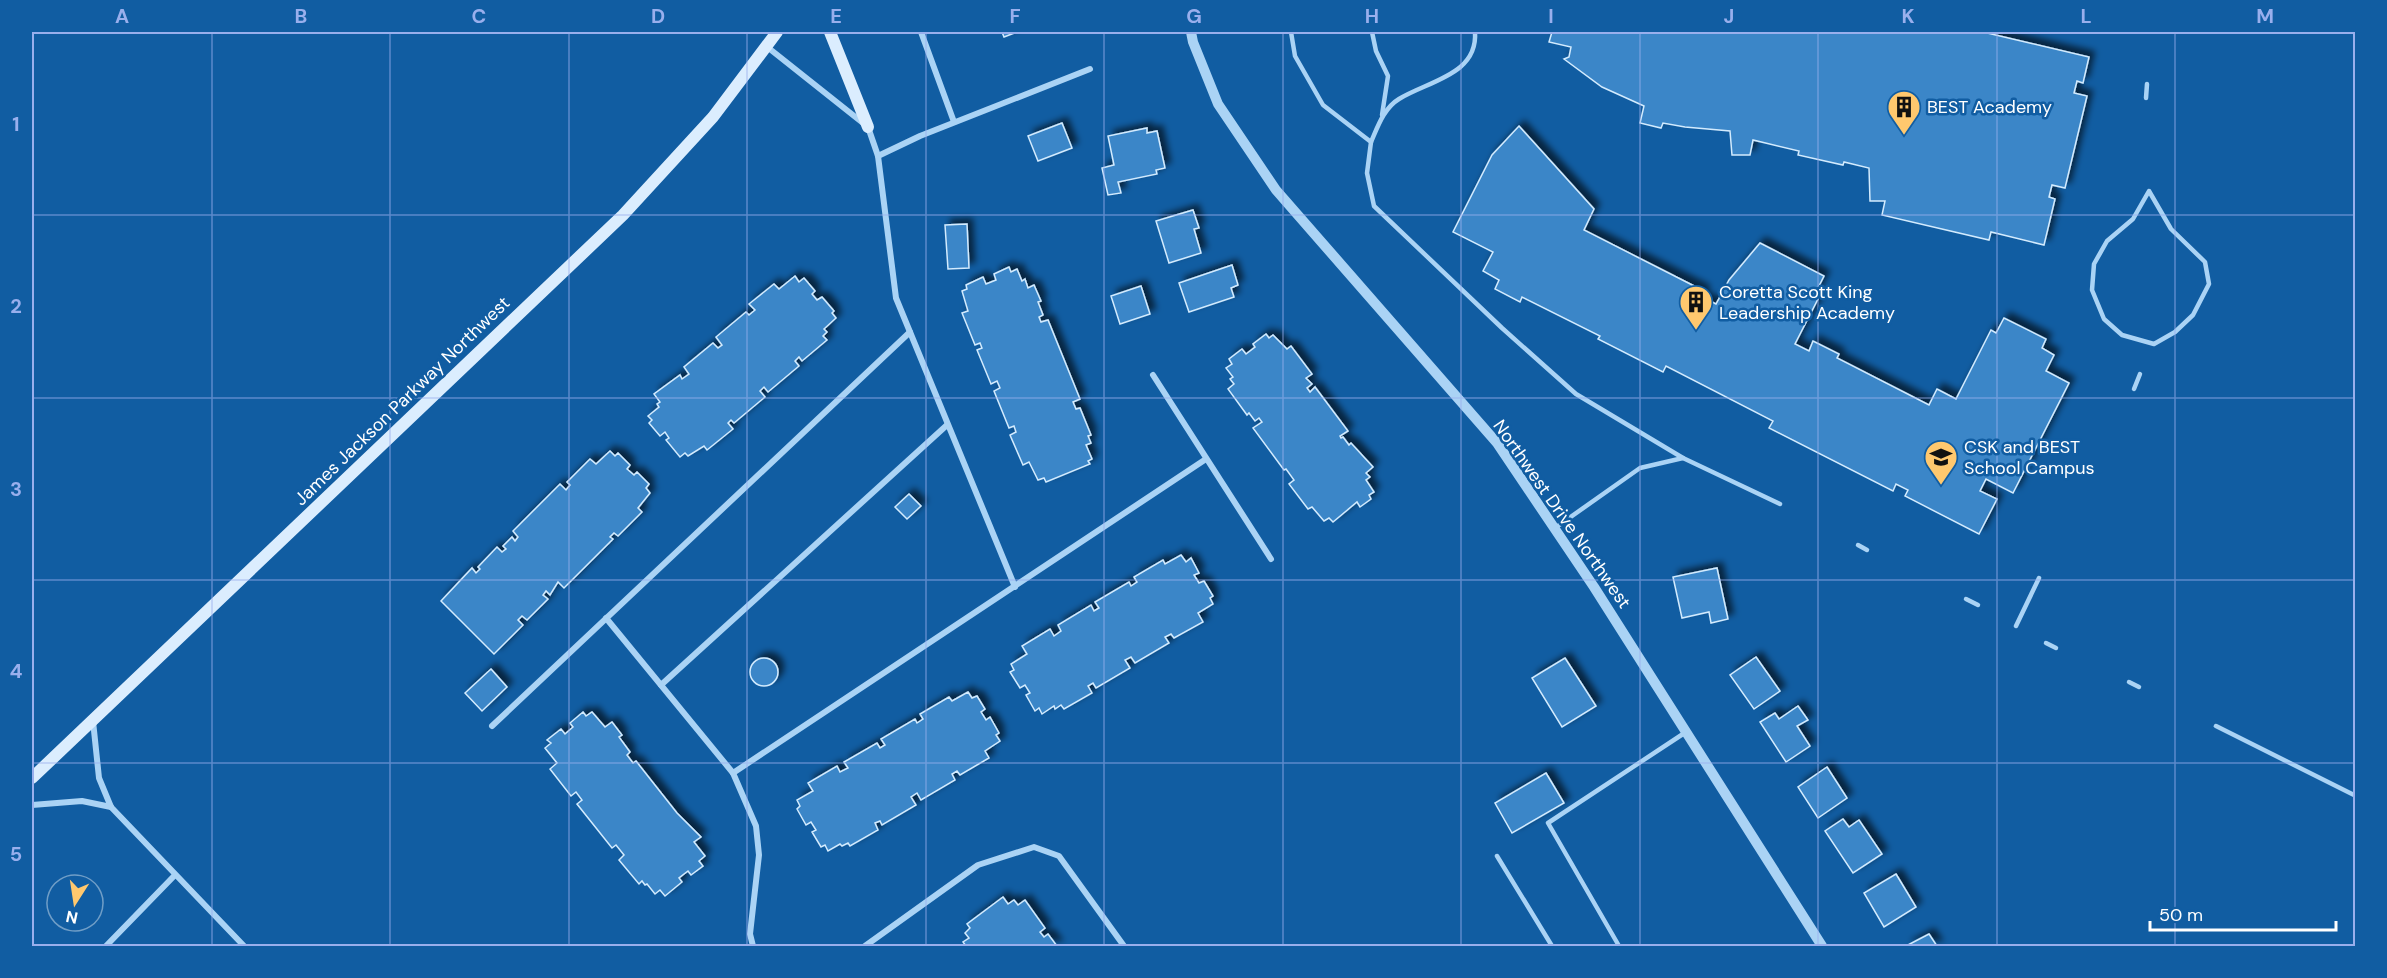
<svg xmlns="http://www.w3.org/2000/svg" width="2387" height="978" viewBox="0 0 2387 978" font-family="'DM Sans',sans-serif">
	<defs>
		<filter id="shadow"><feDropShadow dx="5.5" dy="-5.5" stdDeviation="3" flood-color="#0009"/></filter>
	</defs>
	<rect width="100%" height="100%" fill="#115da2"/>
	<g fill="#3a86c8" stroke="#d3ebfe" stroke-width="1.5" filter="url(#shadow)">
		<polygon points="1002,32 1017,32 1004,37"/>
		<polygon points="1552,32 1983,32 2089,57 2083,83 2077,81 2074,93 2087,96 2065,188 2052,185 2049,197 2055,199 2044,245 1991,232 1989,240 1882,215 1885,201 1870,201 1869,168 1844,162 1843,165 1798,155 1799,151 1753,140 1750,155 1732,155 1730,131 1685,127 1663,123 1661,128 1640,123 1644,106 1602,87 1564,59 1569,57 1571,47 1549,42"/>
		<polygon points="1062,123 1072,148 1038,161 1028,136"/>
		<polygon points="1519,126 1594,209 1584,230 1704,291 1702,297 1716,304 1729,280 1760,243 1824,276 1814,296 1818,299 1795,344 1809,351 1813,341 1839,354 1837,358 1929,405 1937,389 1956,399 1991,330 1996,333 2004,318 2046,339 2042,348 2054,355 2046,371 2069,383 2013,493 1986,479 1980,491 1997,499 1979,534 1905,496 1908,490 1896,484 1893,491 1769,428 1773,421 1666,366 1663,372 1598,339 1600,336 1522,297 1520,302 1495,289 1499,280 1483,271 1493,252 1453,232 1492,155"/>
		<polygon points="1147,128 1147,133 1157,131 1165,168 1156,170 1157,174 1118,182 1121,193 1108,195 1102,168 1114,165 1108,136"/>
		<polygon points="1193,210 1199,228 1194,229 1201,253 1169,263 1156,221"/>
		<polygon points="967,224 969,268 948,269 945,225"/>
		<polygon points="1232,265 1238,285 1231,288 1234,297 1189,312 1179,283"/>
		<polygon points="1009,267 1011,272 1017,269 1022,281 1025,279 1028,288 1034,285 1041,301 1038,302 1043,315 1039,317 1041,322 1048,320 1080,399 1073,402 1076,409 1080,408 1091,435 1088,436 1091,443 1086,445 1092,459 1088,461 1090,464 1046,482 1044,478 1038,480 1029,462 1023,465 1010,435 1016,432 1014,426 1009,428 994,391 1000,388 997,381 991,384 977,350 982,348 980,343 975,345 962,313 968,311 962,291 967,289 966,285 983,277 986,284 996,280 994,274"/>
		<polygon points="795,276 799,282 804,278 815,291 812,294 817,300 822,297 834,311 832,313 836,318 824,329 827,332 823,336 827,340 802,361 799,357 795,361 799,366 768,392 764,387 760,391 765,397 734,423 731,420 728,423 733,429 707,450 704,446 688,456 685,453 680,457 666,440 669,438 665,432 660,436 649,423 652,420 648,416 659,407 657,404 660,402 654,394 680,375 682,379 689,374 684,367 713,343 718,348 722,345 716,337 746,312 749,315 755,310 749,304 774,284 779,289"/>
		<polygon points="1141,286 1150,314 1120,324 1111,296"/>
		<polygon points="1266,334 1269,338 1273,335 1287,349 1291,346 1312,374 1306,378 1312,384 1307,388 1310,392 1315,387 1348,431 1340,436 1341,438 1343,437 1349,445 1351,443 1373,467 1366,473 1370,477 1366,480 1374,492 1369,495 1371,499 1360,507 1357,502 1333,522 1329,518 1324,521 1312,507 1308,509 1289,484 1294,480 1286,469 1284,470 1253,428 1262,422 1259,418 1255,421 1249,413 1247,415 1228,389 1234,384 1230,379 1233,377 1226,368 1232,364 1229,359 1242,349 1246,354 1255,347 1253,344"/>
		<polygon points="610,451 615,456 618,453 630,465 627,469 634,475 637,472 649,484 646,488 650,493 638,508 642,512 618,536 614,533 610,537 613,539 564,588 558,582 550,595 546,591 543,595 548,599 527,620 522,616 518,620 523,625 494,654 441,601 472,568 476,573 480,569 478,567 497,547 502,552 506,549 503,546 512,537 515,541 518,537 513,531 560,484 566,490 570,485 567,482 590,459 596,464"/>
		<polygon points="909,494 921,506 907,519 895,507"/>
		<polygon points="1181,555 1186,562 1191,558 1199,573 1194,575 1199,583 1204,581 1213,596 1210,598 1213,604 1198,613 1203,622 1174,638 1171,634 1165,637 1169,643 1135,663 1131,657 1125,660 1130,668 1096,688 1093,683 1088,686 1092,693 1064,709 1061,705 1055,709 1054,706 1042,714 1039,708 1035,711 1026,695 1030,693 1025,685 1020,688 1010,672 1014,670 1011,664 1027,654 1022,646 1050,629 1054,636 1061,631 1058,625 1091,605 1094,611 1099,608 1095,602 1129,582 1131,586 1137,582 1134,577 1163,560 1165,564"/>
		<polygon points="1717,568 1728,619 1711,623 1709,612 1682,618 1673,577"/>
		<polygon points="1756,657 1780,691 1754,709 1730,675"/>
		<polygon points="1565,658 1596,706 1562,727 1532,678"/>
		<circle cx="764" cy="672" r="14"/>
		<polygon points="491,669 507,687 482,711 465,693"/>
		<polygon points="968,692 972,698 977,696 985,709 981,712 986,720 990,717 999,733 996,735 1000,741 985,751 989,758 960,775 957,771 952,774 955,780 921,800 917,793 911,797 916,805 882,825 880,821 875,823 878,830 850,846 848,843 842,846 840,844 828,851 825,845 821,847 812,832 816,830 811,822 806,825 797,809 800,806 797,800 813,791 808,783 837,766 840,772 848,768 844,762 877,743 880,748 885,745 881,739 915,719 917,723 923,719 920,714 949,697 952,701"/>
		<polygon points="1798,706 1808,720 1797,726 1810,746 1786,762 1760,722 1775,713 1779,719"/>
		<polygon points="583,712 586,716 592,712 605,727 612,722 622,735 619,737 630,752 627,755 633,763 636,761 677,813 701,837 694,842 705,856 699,861 703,866 691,875 688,871 679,878 682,882 665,896 660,890 655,894 647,884 645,885 642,881 639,884 619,860 624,855 616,845 612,848 577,804 582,800 576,792 571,796 550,769 557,763 545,748 551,743 547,740 561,729 565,734 573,727 570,723"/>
		<polygon points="1827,767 1847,798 1818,818 1798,787"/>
		<polygon points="1546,773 1564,803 1512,833 1495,803"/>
		<polygon points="1843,819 1849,827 1859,820 1882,854 1853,873 1825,831"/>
		<polygon points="1896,874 1916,907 1884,927 1864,893"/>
		<polygon points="1003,897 1008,904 1014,900 1018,905 1025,900 1045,928 1040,932 1044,937 1048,934 1057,946 966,946 963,942 969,938 965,933 970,928 967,924"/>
		<polygon points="1929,934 1937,946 1906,946"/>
	</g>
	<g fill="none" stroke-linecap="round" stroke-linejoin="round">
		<g stroke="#aad3f5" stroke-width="4.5">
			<polyline points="1291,32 1295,56 1323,105 1371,142 1367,173 1374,206 1502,328 1576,394 1683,458"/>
			<polyline points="1372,32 1376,51 1388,76 1382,115"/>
			<polyline points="2146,98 2147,84"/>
			<path d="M1371,142c7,-16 13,-34 28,-43 29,-18 79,-24 76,-67"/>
			<polygon points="2149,191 2171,229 2205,262 2209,284 2193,315 2175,332 2154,344 2122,335 2104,319 2092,290 2094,264 2107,241 2133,219"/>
			<polyline points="2134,389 2140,374"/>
			<polyline points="1555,528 1640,468 1683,458 1780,504"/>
			<polyline points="1858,545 1867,550"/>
			<polyline points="1966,599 1978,605"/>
			<polyline points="2016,626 2039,578"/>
			<polyline points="2046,643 2056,648"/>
			<polyline points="2129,682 2139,687"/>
			<polyline points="2216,726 2356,796"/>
			<polyline points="1497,856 1552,946"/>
			<polyline points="1619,946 1548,823 1686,732"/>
		</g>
		<g stroke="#aad3f5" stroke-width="6">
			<polyline points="921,32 954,122"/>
			<polyline points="766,46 868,127 878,156 896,298 1015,587"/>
			<polyline points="878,156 920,136 1090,69"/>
			<polyline points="1153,375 1271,559"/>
			<polyline points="606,618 733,773 756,826 759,855 750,934 753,946"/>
			<polyline points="661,685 947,425"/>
			<polyline points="93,721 99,778 111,807 244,946"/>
			<polyline points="492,726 910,332"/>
			<polyline points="733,773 1206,459"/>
			<polyline points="32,805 82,801 111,807"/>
			<polyline points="106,946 175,875"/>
			<polyline points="865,946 978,865 1034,847 1059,856 1124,946"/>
		</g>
		<polyline stroke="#aad3f5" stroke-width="10" points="1191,32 1193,42 1218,104 1276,190 1497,443 1594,587 1822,946"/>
		<g stroke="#dbedfe" stroke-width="12">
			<polyline points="830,32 868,127"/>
			<polyline points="32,778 623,215 713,117 777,32"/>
		</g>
	</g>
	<path fill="none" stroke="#99afed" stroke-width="1.5" stroke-opacity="0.55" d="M212,32v914M390,32v914M569,32v914M747,32v914M926,32v914M1104,32v914M1283,32v914M1461,32v914M1640,32v914M1818,32v914M1997,32v914M2175,32v914M32,215h2324M32,398h2324M32,580h2324M32,763h2324"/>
	<defs>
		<g id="building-pin" transform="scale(1.725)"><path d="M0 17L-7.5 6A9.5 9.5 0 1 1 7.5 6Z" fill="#ffc86e" stroke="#115da2"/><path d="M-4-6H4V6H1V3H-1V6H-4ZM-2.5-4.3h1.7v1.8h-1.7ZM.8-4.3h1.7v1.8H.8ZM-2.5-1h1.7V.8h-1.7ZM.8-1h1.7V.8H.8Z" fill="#111"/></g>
		<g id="school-pin" transform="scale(1.725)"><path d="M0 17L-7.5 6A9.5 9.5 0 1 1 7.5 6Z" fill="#ffc86e" stroke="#115da2"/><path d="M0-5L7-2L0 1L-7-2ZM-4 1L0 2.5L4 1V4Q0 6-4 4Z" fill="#111"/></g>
	</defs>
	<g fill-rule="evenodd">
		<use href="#building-pin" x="1904" y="107"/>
		<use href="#building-pin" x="1696" y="302"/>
		<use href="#school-pin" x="1941" y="457"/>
	</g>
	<g text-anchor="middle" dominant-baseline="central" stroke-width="5" stroke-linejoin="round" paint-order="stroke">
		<g font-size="18" fill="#fff" stroke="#115da2" text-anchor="start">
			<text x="1927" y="107">BEST Academy</text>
			<text x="1719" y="292">Coretta Scott King<tspan x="1719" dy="21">Leadership Academy</tspan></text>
			<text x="1964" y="447">CSK and BEST<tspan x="1964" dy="21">School Campus</tspan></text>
		</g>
		<g font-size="18" fill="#fff" stroke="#115da2">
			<text transform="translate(402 401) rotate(-44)">James Jackson Parkway Northwest</text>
			<text transform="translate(1562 514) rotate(55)">Northwest Drive Northwest</text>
		</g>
	</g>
	<rect width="2387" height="978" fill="none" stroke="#115da2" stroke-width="66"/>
	<g transform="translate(75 903) rotate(192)"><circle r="28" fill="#115da2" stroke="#709ec7" stroke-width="1.5"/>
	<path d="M0-4.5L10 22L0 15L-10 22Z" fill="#ffc86e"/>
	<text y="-9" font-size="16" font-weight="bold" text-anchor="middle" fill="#ffffff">N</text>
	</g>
	<path d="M2150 921v9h186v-9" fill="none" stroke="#ffffff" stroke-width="3"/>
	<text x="2159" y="921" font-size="18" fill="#ffffff" stroke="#115da2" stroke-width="4.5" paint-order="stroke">50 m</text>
	<rect x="33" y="33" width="2321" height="912" fill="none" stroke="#99afed" stroke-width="2"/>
	<g font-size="20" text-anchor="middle" font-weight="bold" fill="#99afed">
		<text x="122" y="23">A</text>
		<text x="301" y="23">B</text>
		<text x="479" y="23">C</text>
		<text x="658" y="23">D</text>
		<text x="836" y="23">E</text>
		<text x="1015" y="23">F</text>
		<text x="1194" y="23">G</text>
		<text x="1372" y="23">H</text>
		<text x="1551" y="23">I</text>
		<text x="1729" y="23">J</text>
		<text x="1908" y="23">K</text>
		<text x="2086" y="23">L</text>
		<text x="2265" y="23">M</text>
		<text x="16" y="131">1</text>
		<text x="16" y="313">2</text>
		<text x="16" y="496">3</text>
		<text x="16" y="678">4</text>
		<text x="16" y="861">5</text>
	</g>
</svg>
